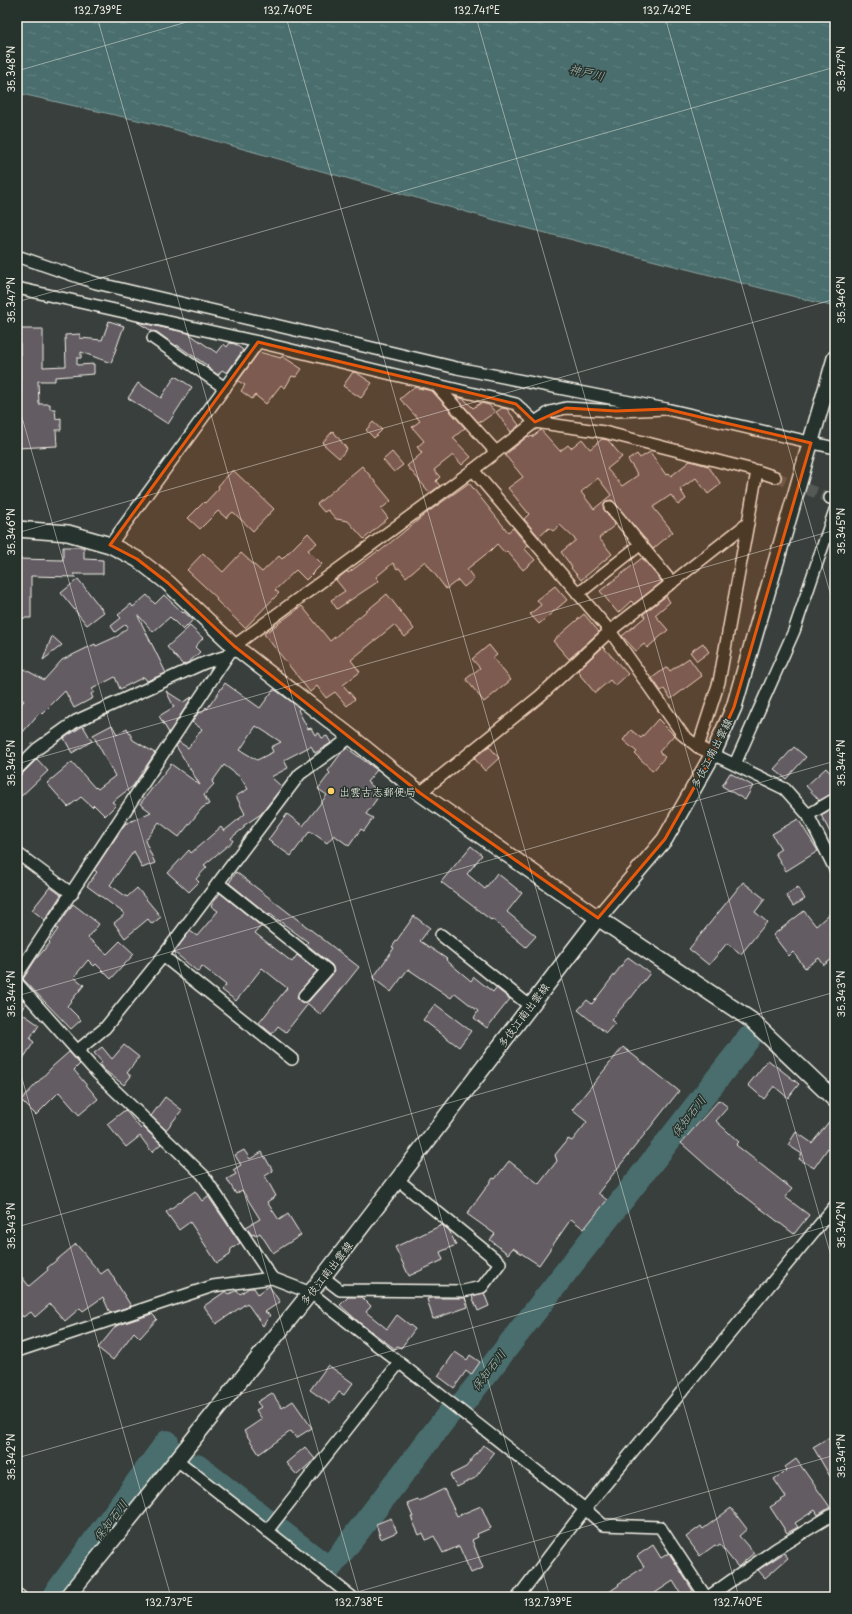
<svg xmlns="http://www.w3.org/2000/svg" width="852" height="1614" viewBox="0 0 852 1614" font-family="'Playpen Sans','Klee One',sans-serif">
	<defs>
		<pattern id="water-ripples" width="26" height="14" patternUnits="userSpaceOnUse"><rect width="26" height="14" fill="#496e6d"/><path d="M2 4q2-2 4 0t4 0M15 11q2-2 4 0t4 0" fill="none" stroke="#648382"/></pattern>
	</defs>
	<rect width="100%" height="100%" fill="#383f3d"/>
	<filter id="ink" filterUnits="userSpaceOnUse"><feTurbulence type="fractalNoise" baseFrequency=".025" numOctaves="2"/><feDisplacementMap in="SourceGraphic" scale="8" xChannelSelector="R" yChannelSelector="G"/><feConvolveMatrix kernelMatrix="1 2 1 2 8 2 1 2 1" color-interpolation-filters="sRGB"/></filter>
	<g filter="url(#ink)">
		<polygon fill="url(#water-ripples)" stroke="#8da29e" points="17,17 835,17 835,307 495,220 155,124 17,93"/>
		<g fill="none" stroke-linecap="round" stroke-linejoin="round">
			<g stroke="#496e6d" stroke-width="24">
				<polyline points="197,1466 329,1569 451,1411 464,1402 749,1038"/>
				<polyline points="53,1597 167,1442"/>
			</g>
		</g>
		<g fill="#635b63" stroke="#f4f1e8" fill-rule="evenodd">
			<polygon points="109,321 124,326 111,363 81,352 81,358 77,358 77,365 94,364 94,374 55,377 55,381 38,381 39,404 50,404 50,409 55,409 56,419 61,418 61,430 56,430 57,446 17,448 17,405 21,405 20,343 17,343 17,329 43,329 43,367 66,366 65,335 80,334 80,338 102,340"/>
			<polygon points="137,322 188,333 217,353 224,344 227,347 230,343 235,344 243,350 227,373 222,370 218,375 207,367 208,366 177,345 176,346 157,332 152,331"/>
			<polygon points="259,352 281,358 282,356 302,369 296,377 292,376 285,388 281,385 266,404 255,395 252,399 241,391 245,385 238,381"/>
			<polygon points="353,372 357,373 372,383 361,398 343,386"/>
			<polygon points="175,376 192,387 168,424 128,398 138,383 161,398"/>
			<polygon points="414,387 432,391 465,428 453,438 471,457 462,465 453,455 434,470 440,477 436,481 440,486 430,493 407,466 422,453 417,447 424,441 412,427 420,421 400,399"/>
			<polygon points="456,397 464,399 473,408 481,403 489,405 495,412 481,422 480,421 478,422"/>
			<polygon points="502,408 507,409 519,425 511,432 496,412"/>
			<polygon points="373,422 382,430 374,438 366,430"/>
			<path d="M541,430l19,21 8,-6 3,3 11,-9 8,10 12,-10 6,1 14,17 -15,12 15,17 16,-11 -10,-15 9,-6 3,4 10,-6 16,23 3,-2 2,3 19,-15 18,5 13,18 -13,10 -12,-16 -16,11 6,10 -8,6 -7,-10 -18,12 20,25 -20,17 -38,-46 -3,-3 -6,1 -3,7 12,17 -16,13 13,16 -31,26 -10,-12 1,-1 -11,-15 15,-12 -16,-15 -7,6 -4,-3 -10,9 -15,-18 5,-5 -21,-26 15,-11 -18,-22 23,-19 1,2 2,-2 1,1zM598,478l13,17 -17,14 -13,-17z"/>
			<polygon points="333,431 347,449 339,458 322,443"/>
			<polygon points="392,452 403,465 394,472 383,460"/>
			<polygon points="362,466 391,501 381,509 388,518 364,539 348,521 336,519 328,510 324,512 317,504"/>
			<polygon points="233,470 274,509 253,531 233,512 226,518 218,511 200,529 188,518 204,502 205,503 219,488 218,486"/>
			<polygon points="469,483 508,532 513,528 528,546 525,549 535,560 523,570 507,551 505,553 497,544 490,551 467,569 474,579 464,587 458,580 446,589 425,561 406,577 399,568 397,569 393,563 376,577 379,581 337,609 331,600 345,591 336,580 347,571 348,573 378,551 379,552 428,512"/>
			<polygon points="308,533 317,543 308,550 322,564 306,580 296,570 275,590 279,593 245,628 216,600 217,598 187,570 203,553 223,572 241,553 262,572 279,556 282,559"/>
			<polygon points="63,547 84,547 84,559 103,560 103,574 73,574 76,577 31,576 31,618 20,618 20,605 17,605 17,559 63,560"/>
			<polygon points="642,558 662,582 634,604 631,601 618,613 600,591"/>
			<polygon points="78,579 104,612 87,625 61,593"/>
			<polygon points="555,586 567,600 539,624 530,614 541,605 537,600"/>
			<polygon points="387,594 414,629 405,637 394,625 351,660 360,672 343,685 355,699 347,706 335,692 326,698 317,686 310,692 264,634 302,606 330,641"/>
			<polygon points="147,595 155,604 164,595 183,613 184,612 193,620 183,630 170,617 153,632 139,616 138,616 166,673 147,681 144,677 120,689 115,677 92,689 94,692 91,694 93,698 74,708 65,691 42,714 40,712 17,739 17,709 24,701 17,695 17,665 44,680 62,660 95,644 96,646 118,636 128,627 126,624 115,632 111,626 121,618 118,615 131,604 133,607"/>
			<polygon points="666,596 670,602 655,615 668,630 647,648 644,644 636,651 622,636 645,617 643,614"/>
			<polygon points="584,614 599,632 569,659 553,641"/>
			<polygon points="190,626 203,638 195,647 200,652 189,662 183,665 167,647"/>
			<polygon points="52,636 62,645 43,660"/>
			<polygon points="703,643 709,652 697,661 690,652"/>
			<polygon points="489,645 497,655 493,658 511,680 484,702 466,679 480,668 472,659"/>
			<polygon points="603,647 628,674 615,686 610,680 595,693 580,675 581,674 578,670"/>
			<polygon points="689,658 702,676 671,699 664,689 661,691 652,678 667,667 670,671"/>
			<path d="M225,683l35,25 14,-19 26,19 -2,2 10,19 3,-1 4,7 4,-2 3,5 5,-2 4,7 -16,10 -4,-7 -27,14 4,8 -17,9 11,10 -21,27 -18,12 2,1 -14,11 2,3 -29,24 3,2 -11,12 3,3 -10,10 -21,-19 21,-23 2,3 30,-26 3,4 21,-17 -9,-18 12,-7 -8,-12 -16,-12 -12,17 2,2 -10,11 5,9 -7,4 -23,29 -20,-15 -14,19 10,22 -13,5 -8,-17 -24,34 17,12 10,-9 24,29 -9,7 -4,-5 -23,19 -11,-15 11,-9 -38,-28 10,-14 -3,-2 31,-46 26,-12 -11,-8 31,-40 29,21 -24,-39 3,-4 9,6 14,-19 -10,-7 7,-10 3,1 4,-6 1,2zM256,726l25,16 -10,5 2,5 -16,8 -17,-10z"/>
			<polygon points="166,691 183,702 192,697 169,733 159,716 174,707"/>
			<polygon points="658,719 674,735 659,752 665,757 653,771 635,754 637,752 623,740 631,730 641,738"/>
			<polygon points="112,725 117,734 127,728 133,740 155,753 133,786 112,802 116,805 105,816 94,805 92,807 81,797 68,807 47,783 72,762 95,788 96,787 98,789 115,776 93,735"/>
			<polygon points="83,726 92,741 72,753 64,738"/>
			<polygon points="489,746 499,758 485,771 474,758"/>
			<polygon points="794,747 806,757 786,779 774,769"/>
			<polygon points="347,748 377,770 367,782 381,793 366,814 373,818 364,831 361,829 349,846 334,835 327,843 310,831 291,856 268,840 287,814 303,826 327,795 318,789 330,773 328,771 342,752"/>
			<polygon points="37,759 48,771 17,800 17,776 22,774"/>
			<polygon points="826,768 835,778 835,792 815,803 819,800 806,786"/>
			<polygon points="730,773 753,786 745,800 722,786"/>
			<polygon points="835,807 835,842 821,815"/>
			<polygon points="798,819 818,851 786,871 775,853 781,849 772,834"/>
			<polygon points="471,846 482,855 467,874 485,889 497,873 522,893 507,912 536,936 526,947 492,919 491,920 441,882"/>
			<polygon points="236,872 359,967 321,1015 308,1004 286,1032 278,1026 272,1034 259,1023 287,988 262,968 236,1001 222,990 226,985 202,966 198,972 174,952 190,931 197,936 218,911 211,906 220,893 261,926 255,933 292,962 297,955 317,971 299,992 297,998 300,1001 303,1003 309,1001 332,975 334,971 332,965 306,944 308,942 270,914 269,915 229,883"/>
			<polygon points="743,882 765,899 755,912 767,922 741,954 727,943 709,965 689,949"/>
			<polygon points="50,887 61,895 45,920 32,910"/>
			<polygon points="798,887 805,899 793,906 786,895"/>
			<polygon points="73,904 99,924 88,938 107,954 120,941 134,954 111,979 96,964 94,966 88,960 74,977 84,985 67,1006 81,1020 71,1029 23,979 36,959 50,943 49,942 58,929 56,928"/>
			<polygon points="835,909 835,929 830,934 835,941 835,957 824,965 819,958 805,968 793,952 789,956 773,935 804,911 816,926"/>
			<polygon points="414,916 430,928 420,941 447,959 446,960 471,981 474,977 493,992 496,988 510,999 487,1028 474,1018 478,1011 455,993 451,998 408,969 391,992 373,978 394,948 392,947"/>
			<polygon points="628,957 650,973 631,998 630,998 611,1020 615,1023 606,1033 578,1010 587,1000 592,1004"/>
			<polygon points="17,994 26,1003 20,1012 39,1025 30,1039 34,1042 17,1068"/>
			<polygon points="435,1004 471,1031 459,1047 423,1020"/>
			<polygon points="124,1045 139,1057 127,1073 131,1076 124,1085 103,1069 100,1065 102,1062 94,1053 102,1047 112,1059"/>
			<polygon points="623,1047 679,1091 598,1193 607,1200 584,1229 571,1219 539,1265 513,1248 508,1254 490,1240 495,1234 467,1214 493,1178 495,1179 509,1161 539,1184 557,1161 555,1155 568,1139 572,1141 587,1122 572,1110"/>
			<polygon points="69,1052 80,1064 74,1070 98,1099 79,1115 59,1092 36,1115 21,1100 53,1066"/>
			<polygon points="768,1060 799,1084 788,1098 774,1086 764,1099 748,1085"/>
			<polygon points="165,1097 182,1110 166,1130 151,1116"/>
			<polygon points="719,1100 728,1107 716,1121 739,1142 736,1145 792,1189 785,1197 809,1215 794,1234 717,1175 681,1143"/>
			<polygon points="125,1110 141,1129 143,1127 161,1144 152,1152 140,1136 126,1147 107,1124"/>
			<polygon points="835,1114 835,1149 830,1145 814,1168 799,1159 802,1154 788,1145 796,1132 812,1143"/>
			<polygon points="244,1150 250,1159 262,1152 273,1171 265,1176 276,1196 267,1202 279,1220 288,1214 301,1235 273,1253 260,1233 255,1236 254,1234 252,1235 246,1227 260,1219 242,1190 236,1194 227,1179 236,1174 233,1170 241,1165 235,1155"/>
			<polygon points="195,1191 202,1201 208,1196 240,1243 231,1249 230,1255 217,1263 190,1222 179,1230 166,1212"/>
			<polygon points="442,1225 449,1230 456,1245 440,1252 443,1260 409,1276 395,1247"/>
			<polygon points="76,1244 101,1274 108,1269 131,1306 110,1313 103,1297 83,1311 80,1308 65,1321 50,1304 35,1317 31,1312 23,1317 17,1310 17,1271 29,1286 48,1270 47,1268"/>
			<polygon points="269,1286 280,1302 265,1312 270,1315 263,1326 247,1303 216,1324 204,1306 226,1291 229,1294 237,1290 240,1294 249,1288 254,1288 258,1294"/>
			<polygon points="484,1293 489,1306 478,1311 472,1296"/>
			<polygon points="348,1297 362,1297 371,1306 366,1312 387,1329 397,1315 415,1329 401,1348 397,1346 395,1349 360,1323 340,1305"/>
			<polygon points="432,1298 465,1298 468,1307 433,1319 427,1299"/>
			<polygon points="152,1314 157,1319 140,1338 134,1332 113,1360 98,1348 116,1326"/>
			<polygon points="455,1352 467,1360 470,1355 480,1362 471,1375 466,1371 454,1388 438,1376"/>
			<polygon points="328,1365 353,1383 344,1395 339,1392 330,1404 310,1390"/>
			<polygon points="272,1393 282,1408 293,1401 312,1428 296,1438 291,1431 259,1454 244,1431 262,1419 256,1410 261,1407 257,1402"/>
			<polygon points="828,1438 835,1449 835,1485 813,1447"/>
			<polygon points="483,1445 494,1453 475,1478 457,1487 450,1475 466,1467"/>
			<polygon points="305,1447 315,1459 297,1475 286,1463"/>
			<polygon points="796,1459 830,1507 818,1515 815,1510 795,1523 798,1527 787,1533 770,1507 786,1497 774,1479 787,1470 785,1467"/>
			<polygon points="444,1489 457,1516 481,1506 491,1528 477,1534 478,1537 472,1540 483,1568 471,1573 459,1546 443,1553 434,1536 426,1540 423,1533 419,1535 411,1517 413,1517 407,1503 418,1499 419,1501"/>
			<polygon points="731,1508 747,1529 739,1536 754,1553 738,1567 720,1545 717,1547 715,1545 700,1556 686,1537 701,1526 703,1529"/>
			<polygon points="391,1518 397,1532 381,1539 376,1524"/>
			<polygon points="653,1545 661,1558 669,1553 693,1591 683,1597 673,1581 649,1597 602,1597 619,1585 618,1584 644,1567 637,1556"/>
			<polygon points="784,1553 788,1558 765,1578 758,1570"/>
		</g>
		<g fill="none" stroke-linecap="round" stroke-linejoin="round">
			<polyline stroke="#545a57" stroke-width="11" stroke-dasharray="11 5.5" stroke-linecap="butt" points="775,477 830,498"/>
			<g stroke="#f4f1e8" stroke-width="14">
				<g id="street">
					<polyline points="17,256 96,283 457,368 666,409 835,448"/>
					<polyline points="17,288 258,342"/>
					<polyline points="153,338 225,388"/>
					<polyline points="436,385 496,452"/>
					<polyline points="473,470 610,631 683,735 698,747 785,789 808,815 835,869"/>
					<polyline points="830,498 835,500"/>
					<polyline points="610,507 672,583"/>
					<polyline points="110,545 258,342 516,404 535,422 604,432 757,471 775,477"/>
					<polyline points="578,594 641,544"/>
					<polyline points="698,747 719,682 748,523"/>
					<polyline points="735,764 794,631 835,510"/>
					<polyline points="17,769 37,749 76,721 204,663 227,656"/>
					<polyline points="420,793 540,696 610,631 748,523 757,471"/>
					<polyline points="808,815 835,799"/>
					<polyline points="17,853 72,894"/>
					<polyline points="218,883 327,970 304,996"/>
					<polyline points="441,935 530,1006"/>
					<polyline points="163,956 292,1059"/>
					<polyline points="17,975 234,646 473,470 535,422 550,412 566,408 616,411 666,409"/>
					<polyline points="17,983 98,1074 203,1175 272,1278"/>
					<polyline points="78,1050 105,1028 163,956 300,774 351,737"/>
					<polyline points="323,1277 340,1290 463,1291 482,1287 500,1263 398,1180"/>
					<polyline points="17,1351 213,1286 272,1278 311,1293 585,1509 603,1525 660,1527 706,1597"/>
					<polyline points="177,1460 352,1597"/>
					<polyline points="267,1531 399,1363"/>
					<polyline points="17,1594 21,1597"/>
					<polyline points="518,1597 585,1509 835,1206"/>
					<polyline points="708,1597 776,1549 835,1513"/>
				</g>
			</g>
			<g stroke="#f4f1e8" stroke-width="18">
				<g id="secondary">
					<polyline points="17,529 68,533 110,545 137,559 168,583 234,646 351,737 420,793 598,918 751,1020 835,1100"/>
					<polyline points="67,1597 323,1277 598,918 665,839 713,754 734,707 835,358"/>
				</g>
			</g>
			<use href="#street" stroke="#26332d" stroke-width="11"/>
			<use href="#secondary" stroke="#26332d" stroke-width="15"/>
		</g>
	</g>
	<path fill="#e8590c" fill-opacity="0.2" stroke="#e8590c" stroke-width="3" stroke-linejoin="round" d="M258,342l258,62 19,18 31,-14 50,3 50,-2 145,34 -77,264 -21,47 -48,85 -67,79 -178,-125 -186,-147 -66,-63 -31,-24 -27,-14z"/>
	<path fill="none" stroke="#f4f1e8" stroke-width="1" stroke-opacity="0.45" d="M97,17l453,1580M286,17l453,1580M476,17l359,1253M665,17l170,593M17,71l187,-54M17,302l818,-235M17,400l343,1197M17,533l818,-234M17,764l818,-234M17,996l818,-235M17,1061l154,536M17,1227l818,-235M17,1458l818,-234M340,1597l495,-142"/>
	<circle fill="#ffd166" stroke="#26332d" stroke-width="1.5" cx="331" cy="791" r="4"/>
	<g text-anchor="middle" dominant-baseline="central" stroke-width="3" stroke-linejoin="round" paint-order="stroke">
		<g font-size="11" fill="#f4f1e8" stroke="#26332d">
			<text transform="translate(711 753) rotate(-63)">多伎江南出雲線</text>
			<text transform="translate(523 1015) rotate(-53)">多伎江南出雲線</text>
			<text transform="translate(326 1273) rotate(-52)">多伎江南出雲線</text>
		</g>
		<g font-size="11" fill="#f4f1e8" stroke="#26332d" text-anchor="start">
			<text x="339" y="791">出雲古志郵便局</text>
		</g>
		<g font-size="12" font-style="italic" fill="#b0bdb7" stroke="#26332d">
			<text transform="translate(587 72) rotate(13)">神戸川</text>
			<text transform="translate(688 1116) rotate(-52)">保知石川</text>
			<text transform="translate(488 1370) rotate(-52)">保知石川</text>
			<text transform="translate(110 1520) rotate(-53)">保知石川</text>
		</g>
	</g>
	<rect width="852" height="1614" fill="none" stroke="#26332d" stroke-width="44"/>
	<rect x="22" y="22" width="808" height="1570" fill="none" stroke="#f4f1e8" stroke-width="1.5"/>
	<g font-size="10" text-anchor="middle" fill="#f4f1e8">
		<text x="98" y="14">132.739°E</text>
		<text x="288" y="14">132.740°E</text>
		<text x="477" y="14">132.741°E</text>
		<text x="667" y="14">132.742°E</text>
		<text transform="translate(841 69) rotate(-90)" y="4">35.347°N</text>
		<text transform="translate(11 69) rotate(-90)" y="4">35.348°N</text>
		<text transform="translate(841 300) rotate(-90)" y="4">35.346°N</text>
		<text transform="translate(11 300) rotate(-90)" y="4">35.347°N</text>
		<text transform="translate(841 531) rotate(-90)" y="4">35.345°N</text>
		<text transform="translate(11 532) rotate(-90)" y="4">35.346°N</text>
		<text transform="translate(841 763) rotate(-90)" y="4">35.344°N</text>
		<text transform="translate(11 763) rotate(-90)" y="4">35.345°N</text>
		<text transform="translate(841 994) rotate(-90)" y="4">35.343°N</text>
		<text transform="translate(11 994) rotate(-90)" y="4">35.344°N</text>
		<text transform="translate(841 1225) rotate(-90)" y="4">35.342°N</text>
		<text transform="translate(11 1226) rotate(-90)" y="4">35.343°N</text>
		<text transform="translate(841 1456) rotate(-90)" y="4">35.341°N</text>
		<text transform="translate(11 1457) rotate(-90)" y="4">35.342°N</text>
		<text x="169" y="1606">132.737°E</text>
		<text x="359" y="1606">132.738°E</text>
		<text x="548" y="1606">132.739°E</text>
		<text x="738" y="1606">132.740°E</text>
	</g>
</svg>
